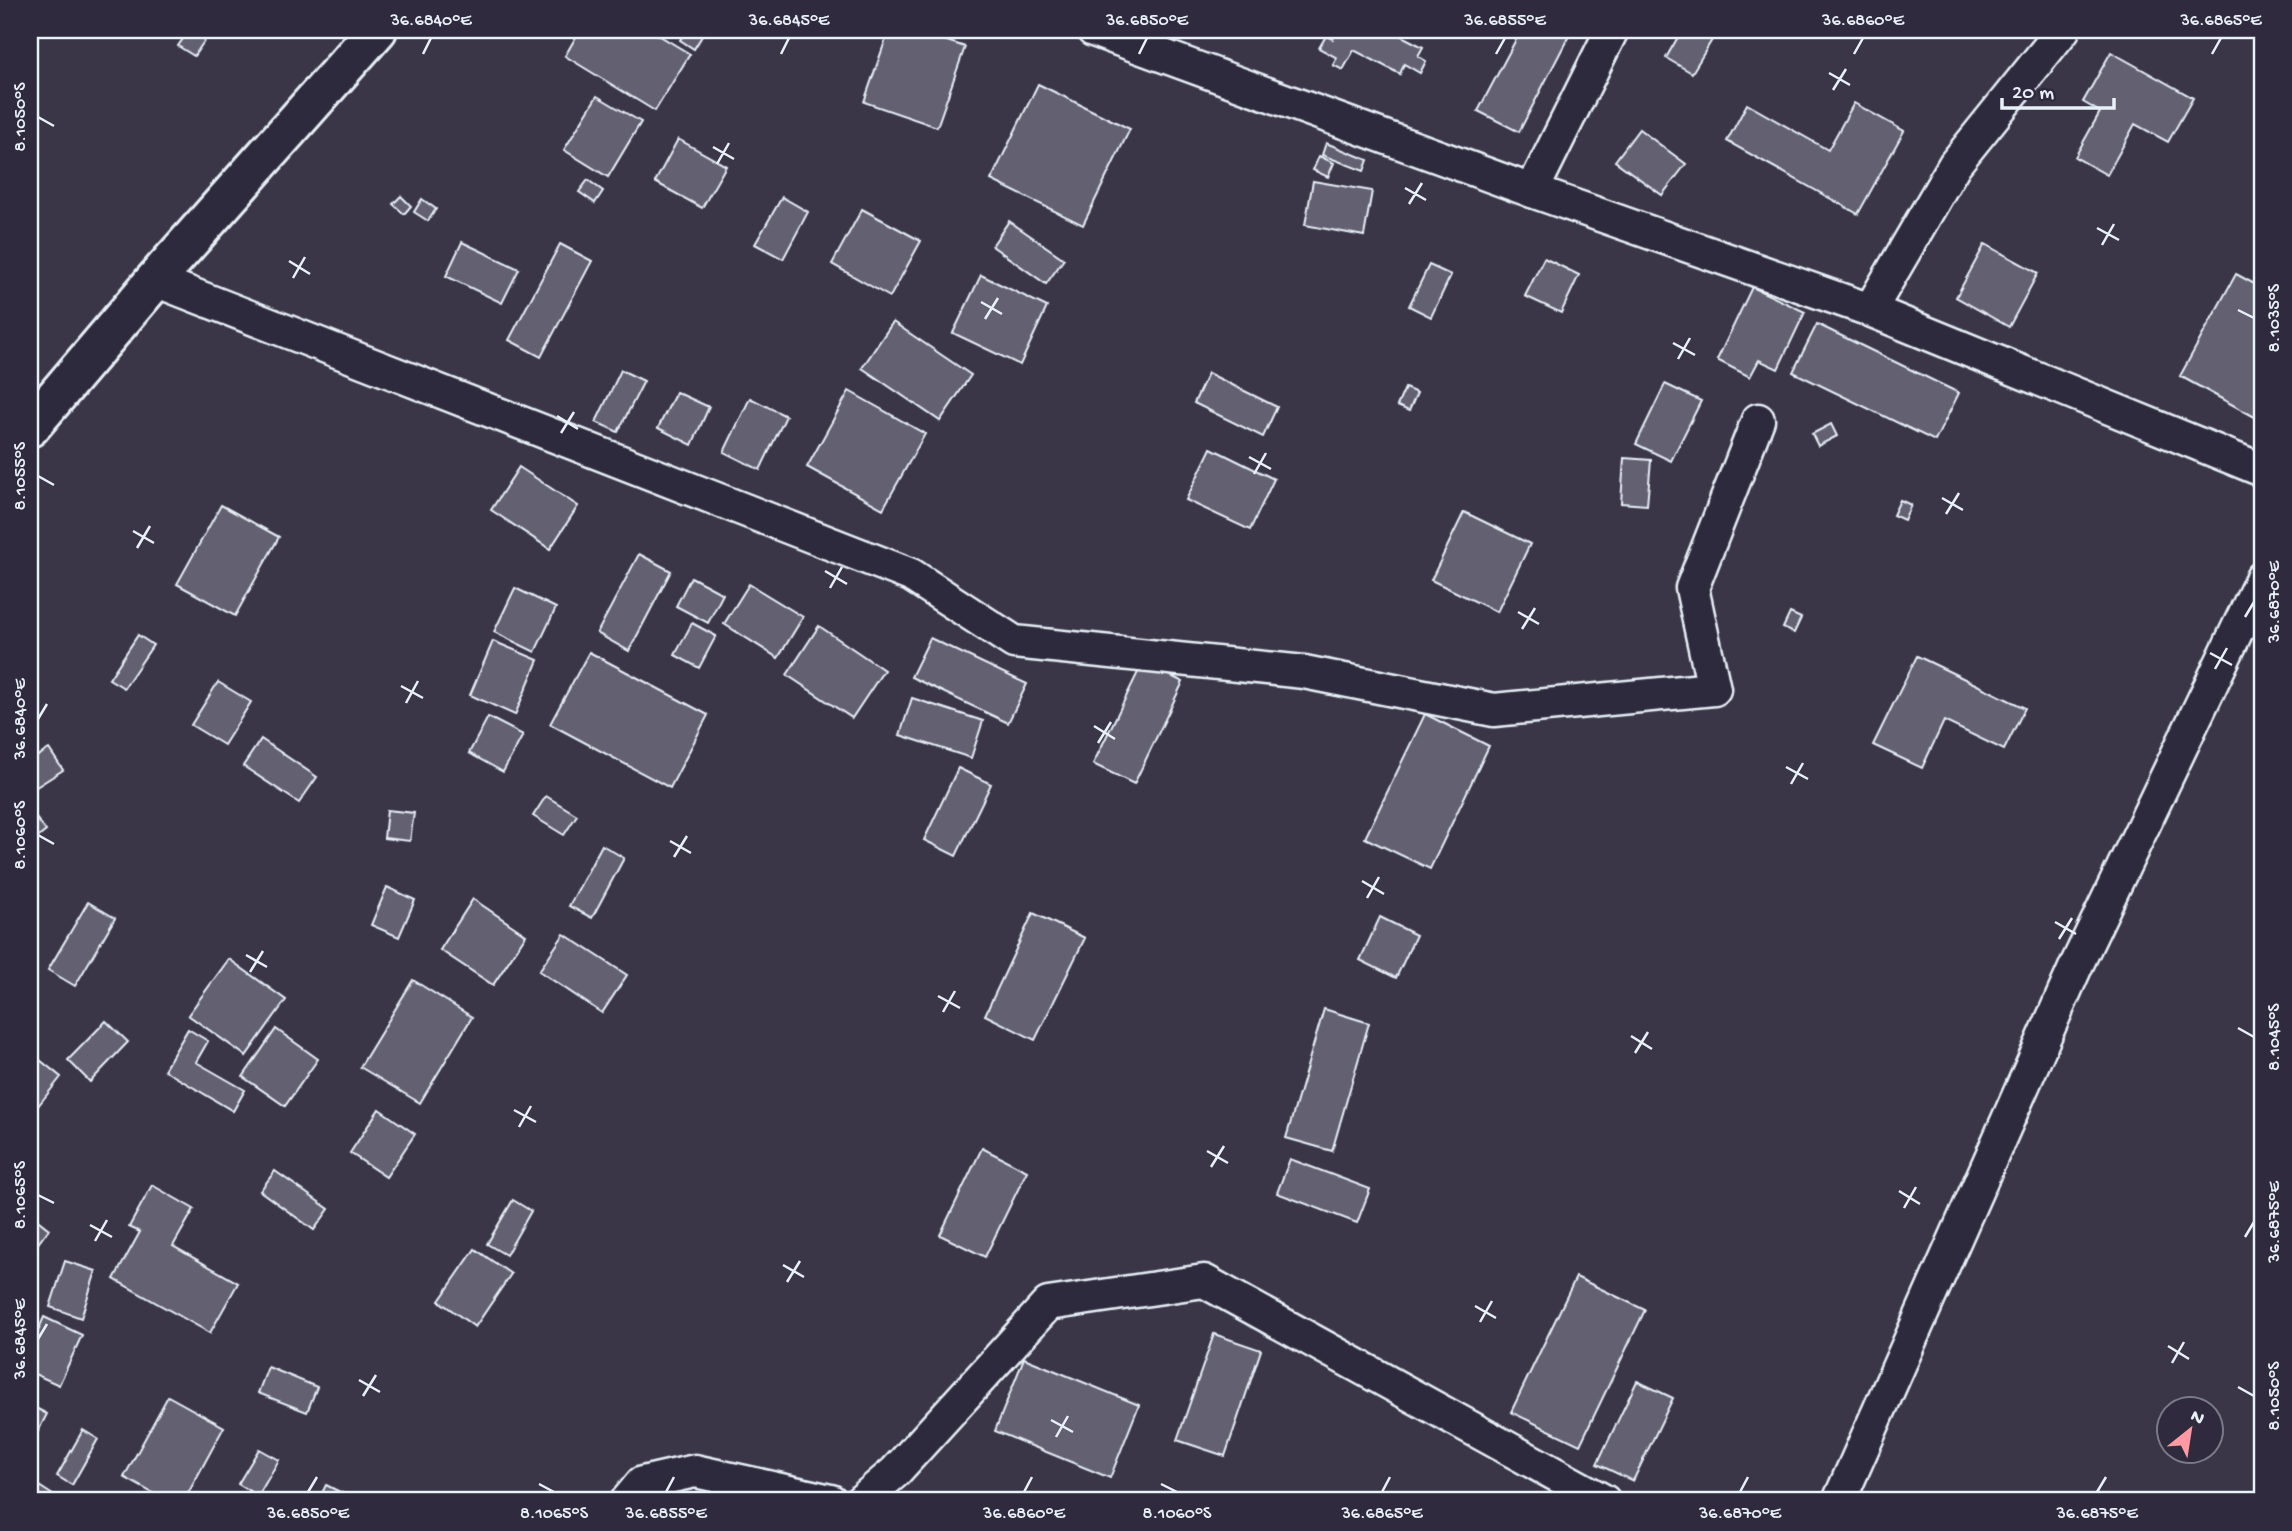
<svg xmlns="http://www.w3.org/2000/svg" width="2292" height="1531" viewBox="0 0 2292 1531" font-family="'Gochi Hand',sans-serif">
	<rect width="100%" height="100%" fill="#3a3648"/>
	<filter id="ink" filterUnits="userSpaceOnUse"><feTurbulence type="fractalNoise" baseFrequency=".0143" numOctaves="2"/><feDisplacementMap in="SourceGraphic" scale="14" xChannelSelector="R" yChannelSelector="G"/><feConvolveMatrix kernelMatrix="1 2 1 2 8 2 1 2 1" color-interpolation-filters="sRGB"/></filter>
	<g filter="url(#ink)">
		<g fill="#636171" stroke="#e8f1f8" stroke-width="2">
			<polygon points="189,30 212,30 194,56 178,46"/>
			<polygon points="580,30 650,30 690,54 655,111 565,56"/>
			<polygon points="686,30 693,30 702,36 694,49 680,40"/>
			<polygon points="889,30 914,30 965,47 937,127 864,102"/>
			<polygon points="1338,30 1390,30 1423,47 1418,56 1426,61 1420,73 1404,64 1400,74 1354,50 1343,70 1333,65 1337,58 1319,48 1326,36 1333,39"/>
			<polygon points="1521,30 1572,30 1519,132 1478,111"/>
			<polygon points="1682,30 1718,30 1692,73 1666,58"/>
			<polygon points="2111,52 2193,98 2168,142 2135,124 2107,175 2075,157 2100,112 2083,102"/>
			<polygon points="1038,84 1130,129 1083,225 991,180"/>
			<polygon points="597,96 641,122 608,177 564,150"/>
			<polygon points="1854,103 1904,131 1858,214 1727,141 1747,104 1828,150"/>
			<polygon points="1639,129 1686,164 1662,195 1615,161"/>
			<polygon points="678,139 726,166 702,208 655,182"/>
			<polygon points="1326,143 1368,160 1364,171 1322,155"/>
			<polygon points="1319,156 1334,163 1328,177 1313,170"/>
			<polygon points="588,180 603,191 595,203 579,192"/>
			<polygon points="1313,181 1372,191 1364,236 1305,225"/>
			<polygon points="401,196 411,206 404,214 393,204"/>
			<polygon points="782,197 808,212 783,259 755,244"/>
			<polygon points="422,199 436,209 428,221 414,212"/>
			<polygon points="862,209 921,241 890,297 832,264"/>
			<polygon points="1009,221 1064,259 1046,284 992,246"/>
			<polygon points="462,242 519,269 502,303 446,276"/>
			<polygon points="560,244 592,261 541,357 509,340"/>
			<polygon points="1985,244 2038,273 2009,327 1956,297"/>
			<polygon points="1544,258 1579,275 1561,313 1525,296"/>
			<polygon points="1429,265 1451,275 1431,317 1409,306"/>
			<polygon points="2236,274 2262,288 2262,421 2180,376"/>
			<polygon points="981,275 1047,307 1020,365 953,333"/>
			<polygon points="1752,287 1805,312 1778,369 1759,360 1750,377 1717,360"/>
			<polygon points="893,322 971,375 940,421 862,368"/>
			<polygon points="1817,324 1959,393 1935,441 1793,372"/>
			<polygon points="621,370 644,381 618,432 596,422"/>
			<polygon points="1208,373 1277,407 1263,437 1194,403"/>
			<polygon points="1665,384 1701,401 1671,461 1636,444"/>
			<polygon points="1405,388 1417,393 1409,411 1397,406"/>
			<polygon points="849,391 925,434 883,509 807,467"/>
			<polygon points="676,392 709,407 692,445 658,428"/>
			<polygon points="750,398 786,416 760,470 724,452"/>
			<polygon points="1831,424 1837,436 1818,446 1812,434"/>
			<polygon points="1211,448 1274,479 1250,530 1186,500"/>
			<polygon points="1624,458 1651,460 1647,505 1621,503"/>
			<polygon points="519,467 578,506 550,549 491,510"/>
			<polygon points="1900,500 1911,505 1904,520 1893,515"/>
			<polygon points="221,505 279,537 235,616 177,584"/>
			<polygon points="1464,512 1530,544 1497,612 1431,580"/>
			<polygon points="639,554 671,571 629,651 597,633"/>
			<polygon points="691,577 723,594 708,623 676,606"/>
			<polygon points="749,584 803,617 778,658 724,624"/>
			<polygon points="515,588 556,608 535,652 494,632"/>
			<polygon points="1790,613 1801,618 1794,633 1783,628"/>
			<polygon points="692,623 716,636 699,668 675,655"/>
			<polygon points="819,626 884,670 852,718 787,675"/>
			<polygon points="138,635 153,645 124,688 109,679"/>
			<polygon points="930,638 1027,684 1008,723 911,677"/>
			<polygon points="493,641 538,660 515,715 470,695"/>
			<polygon points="589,652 708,715 670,788 550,724"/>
			<polygon points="1917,656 2025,708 2004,750 1944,721 1922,768 1873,745"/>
			<polygon points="1143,662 1183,682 1134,784 1093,764"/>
			<polygon points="218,682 251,702 224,745 191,725"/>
			<polygon points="912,698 983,721 971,758 900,735"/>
			<polygon points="1425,714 1489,746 1430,869 1365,838"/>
			<polygon points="488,717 523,735 503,772 469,753"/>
			<polygon points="261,739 317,777 299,803 243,766"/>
			<polygon points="49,749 63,770 30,791 30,761"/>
			<polygon points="958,768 991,784 956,856 924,840"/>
			<polygon points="546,796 577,815 564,835 533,816"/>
			<polygon points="30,810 46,831 30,844"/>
			<polygon points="387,810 414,813 410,841 384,838"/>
			<polygon points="602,845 624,858 592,918 569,906"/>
			<polygon points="387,887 415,900 399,937 371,925"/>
			<polygon points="473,899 526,935 493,985 440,950"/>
			<polygon points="88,902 115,918 75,986 48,970"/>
			<polygon points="1033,913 1085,938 1035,1040 985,1015"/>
			<polygon points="1380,917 1416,935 1396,978 1360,960"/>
			<polygon points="564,934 627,975 602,1013 539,971"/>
			<polygon points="229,959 286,1000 246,1056 188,1015"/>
			<polygon points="413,980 472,1017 420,1103 360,1067"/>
			<polygon points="1324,1009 1369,1023 1332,1151 1286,1138"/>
			<polygon points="106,1021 128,1042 90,1082 68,1060"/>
			<polygon points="188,1029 208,1041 196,1062 245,1090 233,1111 164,1070"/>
			<polygon points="276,1029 318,1059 285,1106 243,1077"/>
			<polygon points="30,1052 61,1077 30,1116"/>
			<polygon points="379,1109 415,1134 386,1177 350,1153"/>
			<polygon points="982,1148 1027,1171 985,1257 940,1235"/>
			<polygon points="1290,1159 1370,1189 1357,1223 1277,1193"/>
			<polygon points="275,1171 329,1209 314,1230 260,1191"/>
			<polygon points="152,1185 194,1209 173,1246 238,1283 210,1333 114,1279 140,1232 129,1227"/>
			<polygon points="513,1200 531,1211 506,1255 487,1244"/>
			<polygon points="30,1214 49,1229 30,1254"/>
			<polygon points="475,1249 511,1274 475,1327 439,1301"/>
			<polygon points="65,1261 96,1271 81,1318 50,1307"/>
			<polygon points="1576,1277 1645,1310 1580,1445 1511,1412"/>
			<polygon points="44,1317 82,1335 59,1385 30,1372 30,1349"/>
			<polygon points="1214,1334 1261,1350 1225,1456 1177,1440"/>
			<polygon points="1024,1358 1139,1405 1110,1478 995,1431"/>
			<polygon points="268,1367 317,1387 307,1412 258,1393"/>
			<polygon points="1637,1381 1673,1398 1633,1481 1597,1464"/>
			<polygon points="168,1396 224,1427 184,1501 167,1501 124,1477"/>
			<polygon points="30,1405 47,1414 31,1445 30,1444"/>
			<polygon points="83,1430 98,1439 72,1485 57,1476"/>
			<polygon points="259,1449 279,1460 258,1496 238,1484"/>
			<polygon points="36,1484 62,1501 30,1501 30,1494"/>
			<polygon points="326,1485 358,1501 318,1501"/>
		</g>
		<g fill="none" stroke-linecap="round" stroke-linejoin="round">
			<g stroke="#e8f1f8" stroke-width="37">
				<g id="minor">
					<polyline points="1093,30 1532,191 1870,310 2262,470"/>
					<polyline points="1532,191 1612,30"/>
					<polyline points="155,280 911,575 1014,642 1304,672 1494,710 1714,689 1692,588 1758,420"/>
					<polyline points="1870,310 1955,164 2063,30"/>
					<polyline points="627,1501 642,1483 695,1471 831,1501"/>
					<polyline points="861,1501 895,1472 1048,1304 1204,1281 1604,1501"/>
					<polyline points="1839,1501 2076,966 2262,578"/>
				</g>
			</g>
			<g stroke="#e8f1f8" stroke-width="44">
				<polyline id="secondary" points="30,427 155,280 377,30"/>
			</g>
			<use href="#minor" stroke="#2f2a3d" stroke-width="32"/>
			<use href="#secondary" stroke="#2f2a3d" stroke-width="38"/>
		</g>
	</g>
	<path fill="none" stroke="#e8f1f8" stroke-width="2.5" d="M423,54l8,-16M781,54l8,-16M1139,54l8,-16M1496,54l9,-16M1854,54l9,-16M2212,54l9,-16M1829,73l21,12M1833,90l13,-21M38,117l16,9M713,147l21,12M717,164l12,-21M1405,188l21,12M1409,204l13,-21M2097,228l22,12M2102,245l12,-21M289,261l21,13M293,278l12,-21M981,302l21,12M2238,310l16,8M985,319l13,-21M1673,343l22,12M1678,359l12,-21M557,416l21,13M561,433l13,-21M1249,457l22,12M1254,474l12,-21M38,476l16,9M1942,498l21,12M1946,514l13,-21M133,531l21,12M137,548l13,-22M825,571l22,13M830,588l12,-21M1518,612l21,12M2245,617l9,-15M1522,629l13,-21M2210,653l22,12M2215,669l12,-21M401,686l22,12M406,703l12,-22M38,719l9,-15M1094,726l21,13M1098,743l13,-21M1786,767l22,12M1791,784l12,-21M38,835l16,9M670,841l21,12M674,857l13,-21M1362,881l22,13M1367,898l12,-21M2055,922l21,12M2059,939l13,-21M246,955l21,12M250,972l13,-21M938,996l22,12M943,1012l12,-21M2238,1028l16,9M1631,1036l21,13M1635,1053l13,-21M514,1110l22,12M519,1127l12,-21M1207,1151l21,12M1211,1167l13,-21M1899,1191l21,13M38,1195l16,8M1904,1208l12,-21M90,1225l22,12M2245,1237l9,-15M95,1241l12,-21M783,1265l21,12M787,1282l13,-21M1475,1306l21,12M1480,1322l12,-21M38,1339l9,-15M2168,1346l21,13M2172,1363l12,-21M359,1380l21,12M2238,1387l16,9M363,1396l13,-21M1051,1420l22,12M1056,1437l12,-21M539,1484l15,8M1161,1484l16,8M308,1492l9,-15M666,1492l8,-15M1024,1492l8,-15M1382,1492l8,-15M1740,1492l8,-15M2097,1492l9,-15"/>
	<rect width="2292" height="1531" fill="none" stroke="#2f2a3d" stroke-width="77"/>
	<g transform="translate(2190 1430) rotate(30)"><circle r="33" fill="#2f2a3d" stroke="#797a88" stroke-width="2"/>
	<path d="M0-5L12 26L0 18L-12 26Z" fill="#ff9aa2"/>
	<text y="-10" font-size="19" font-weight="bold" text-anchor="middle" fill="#e8f1f8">N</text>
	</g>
	<path d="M2002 98v10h112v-10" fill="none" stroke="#e8f1f8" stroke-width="3.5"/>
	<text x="2012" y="98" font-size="21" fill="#e8f1f8" stroke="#2f2a3d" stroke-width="5" paint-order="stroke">20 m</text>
	<rect x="38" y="38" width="2216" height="1454" fill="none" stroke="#e8f1f8" stroke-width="2.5"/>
	<g font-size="18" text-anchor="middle" fill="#e8f1f8">
		<text x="431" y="25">36.6840°E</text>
		<text x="789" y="25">36.6845°E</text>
		<text x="1147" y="25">36.6850°E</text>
		<text x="1505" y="25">36.6855°E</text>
		<text x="1863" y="25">36.6860°E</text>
		<text x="2221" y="25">36.6865°E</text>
		<text transform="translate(19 117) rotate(-90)" y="6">8.1050°S</text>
		<text transform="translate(2273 318) rotate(-90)" y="6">8.1035°S</text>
		<text transform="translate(19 476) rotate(-90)" y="6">8.1055°S</text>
		<text transform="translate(2273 602) rotate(-90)" y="6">36.6870°E</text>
		<text transform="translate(19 719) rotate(-90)" y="6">36.6840°E</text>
		<text transform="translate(19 835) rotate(-90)" y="6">8.1060°S</text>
		<text transform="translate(2273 1037) rotate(-90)" y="6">8.1045°S</text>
		<text transform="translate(19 1195) rotate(-90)" y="6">8.1065°S</text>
		<text transform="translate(2273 1222) rotate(-90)" y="6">36.6875°E</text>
		<text transform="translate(19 1339) rotate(-90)" y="6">36.6845°E</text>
		<text transform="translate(2273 1396) rotate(-90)" y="6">8.1050°S</text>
		<text x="308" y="1518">36.6850°E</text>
		<text x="554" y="1518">8.1065°S</text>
		<text x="666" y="1518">36.6855°E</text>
		<text x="1024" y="1518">36.6860°E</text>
		<text x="1177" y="1518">8.1060°S</text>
		<text x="1382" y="1518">36.6865°E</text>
		<text x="1740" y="1518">36.6870°E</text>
		<text x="2097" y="1518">36.6875°E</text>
	</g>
</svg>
